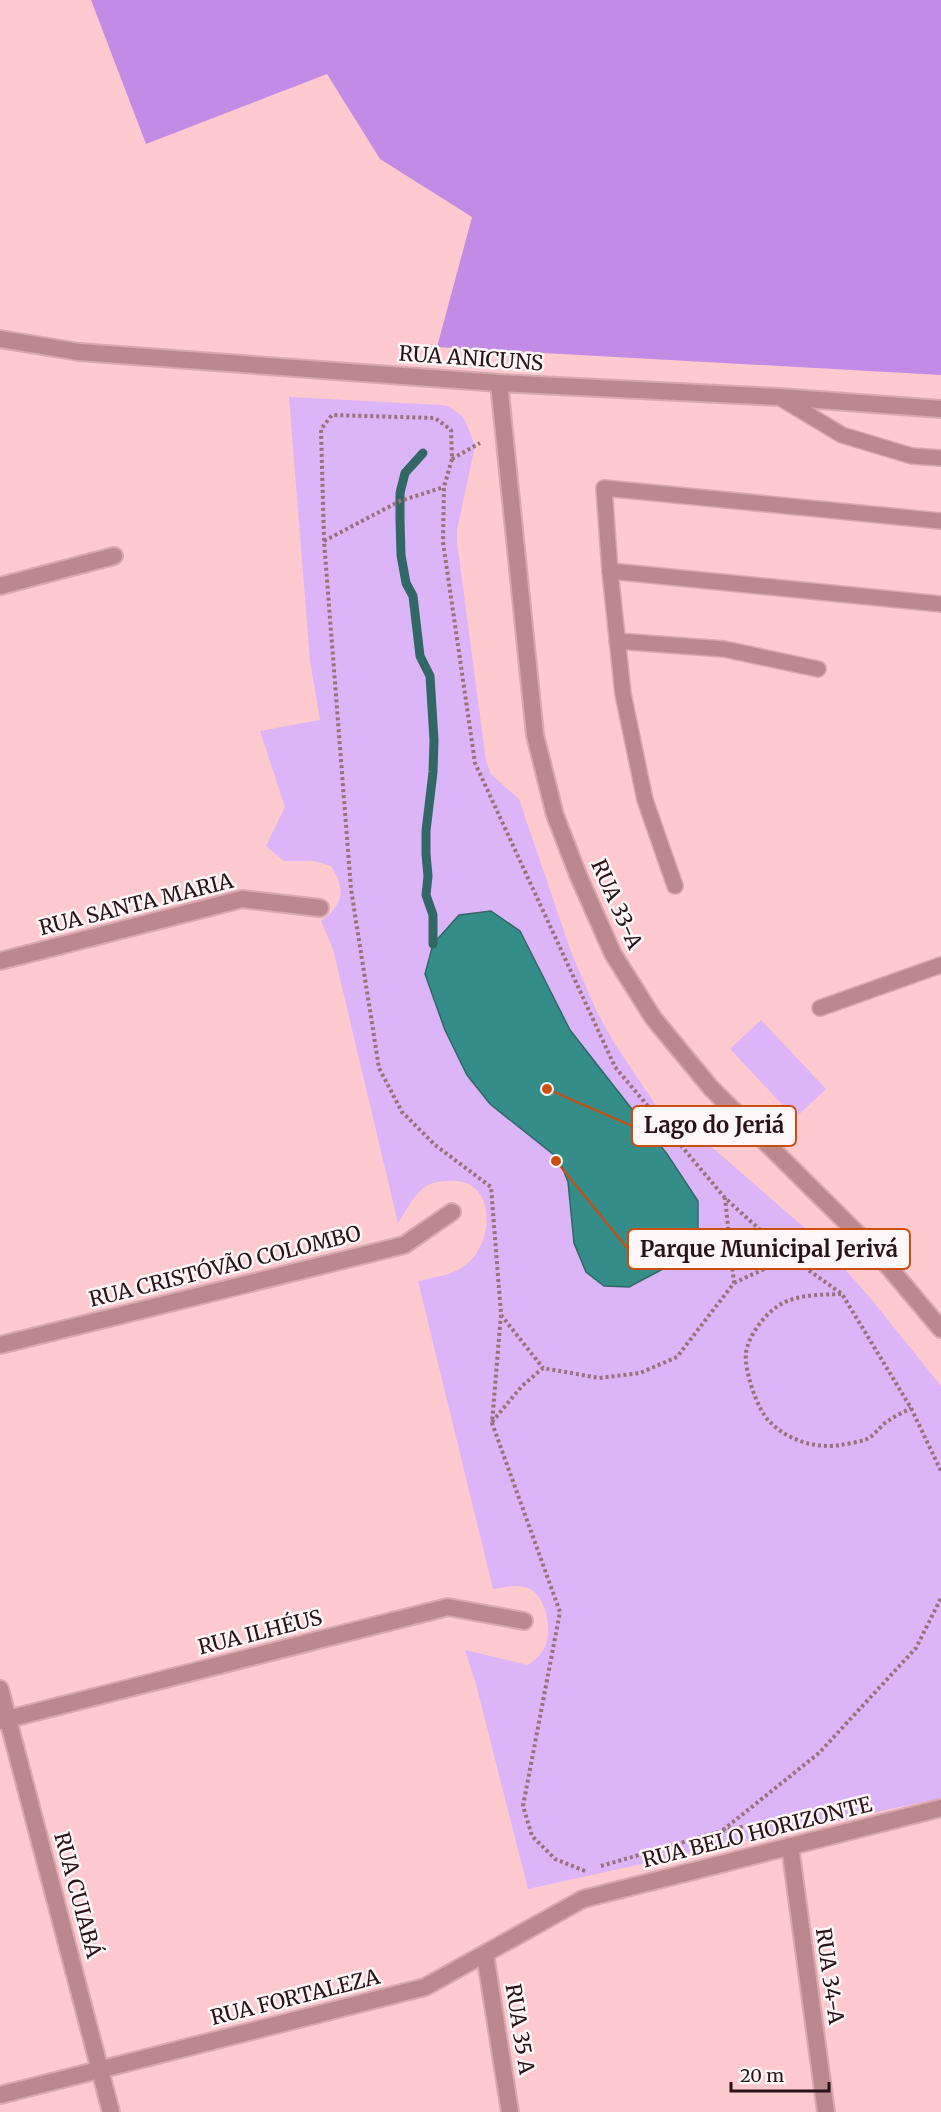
<svg xmlns="http://www.w3.org/2000/svg" width="941" height="2112" viewBox="0 0 941 2112" font-family="Merriweather,serif">
	<rect width="100%" height="100%" fill="#fec9cf"/>
	<g fill="#dbb5f7">
		<path d="M289,397l152,8 7,1 14,10 5,9 8,21 -18,84v12l29,219 5,13 28,25 52,153 26,60 16,29 47,71 19,22 27,8 116,101 50,57 69,86v412l-413,91 -52,-205 -11,-34 63,15c8,-6 15,-11 18,-21 6,-17 0,-51 -21,-57 -10,-3 -22,1 -32,2l-75,-308c17,-4 38,-6 51,-19 27,-25 26,-85 -21,-81 -7,0 -15,1 -22,5 -12,8 -20,25 -28,37l-65,-274 -12,-28c23,-17 25,-32 10,-55l-17,-5h-30l-18,-15 19,-39 -25,-76 60,-11 -10,-59z"/>
		<polygon points="761,1020 826,1089 795,1118 730,1049"/>
	</g>
	<polygon fill="#c28ce6" points="91,0 941,0 941,375 437,347 472,217 380,159 327,74 146,144"/>
	<polygon fill="#348d89" stroke="#316866" stroke-width="1.5" points="491,911 520,931 570,1030 667,1154 698,1201 698,1241 682,1259 629,1287 604,1286 586,1272 574,1243 568,1182 559,1159 490,1104 467,1075 445,1030 425,974 433,944 459,915"/>
	<g fill="none" stroke-linecap="round" stroke-linejoin="round">
		<polyline stroke="#316866" stroke-width="9" points="423,453 405,473 400,493 400,520 401,555 406,583 413,596 420,656 430,676 434,740 433,772 426,831 426,854 428,876 426,895 433,915 433,944"/>
		<g stroke="#d8a8ae" stroke-width="18">
			<g id="service">
				<polyline points="779,397 842,435 912,456 941,458"/>
				<polyline points="610,571 941,604"/>
				<polyline points="617,641 724,649 818,669"/>
				<polyline points="675,886 645,800 623,694 610,571 604,488 941,521"/>
				<polyline points="820,1008 941,965"/>
			</g>
		</g>
		<g stroke="#d8a8ae" stroke-width="20">
			<g id="minor">
				<polyline points="0,339 79,352 499,383 779,397 941,409"/>
				<polyline points="499,383 535,735 555,815 578,875 613,954 654,1019 711,1088 876,1252 941,1329"/>
				<polyline points="0,586 114,556"/>
				<polyline points="0,961 242,899 320,908"/>
				<polyline points="0,1345 404,1245 452,1212"/>
				<polyline points="0,1689 111,2112"/>
				<polyline points="0,1721 448,1607 524,1621"/>
				<polyline points="790,1846 826,2112"/>
				<polyline points="485,1954 510,2112"/>
				<polyline points="0,2095 425,1987 583,1899 941,1808"/>
			</g>
		</g>
		<g stroke="#997277" stroke-width="4" stroke-dasharray="3 3" stroke-linecap="butt">
			<polyline points="452,459 480,443"/>
			<polyline points="324,541 400,501 444,487"/>
			<polyline points="734,1283 790,1257"/>
			<path d="M841,1294c-19,1 -40,0 -58,9 -16,8 -35,32 -37,50 -2,17 11,56 23,68 18,19 46,28 71,24 8,-1 19,-3 27,-6 8,-4 13,-13 21,-18 7,-5 16,-9 23,-13"/>
			<polyline points="501,1315 543,1368"/>
			<polyline points="492,1422 522,1386 543,1368 599,1378 640,1373 677,1357 734,1283 725,1198"/>
			<polyline points="723,1830 819,1753 916,1648 941,1598"/>
			<polyline points="601,1866 722,1831 800,1815"/>
			<polyline points="585,1871 555,1859 532,1836 523,1806 560,1612 492,1423 501,1314 491,1187 435,1145 402,1112 379,1068 351,889 324,541 321,429 332,415 435,418 451,430 452,459 444,487 443,542 475,763 615,1067 725,1198 790,1257 842,1294 911,1408 941,1471"/>
		</g>
		<use href="#service" stroke="#bb888e" stroke-width="15"/>
		<use href="#minor" stroke="#bb888e" stroke-width="16"/>
	</g>
	<g text-anchor="middle" dominant-baseline="central" stroke-width="5" stroke-linejoin="round" paint-order="stroke">
		<g font-size="21" fill="#2a1316" stroke="#fff7f8">
			<text transform="translate(471 358) rotate(4)">RUA ANICUNS</text>
			<text transform="translate(136 904) rotate(-14)">RUA SANTA MARIA</text>
			<text transform="translate(617 904) rotate(66)">RUA 33-A</text>
			<text transform="translate(225 1266) rotate(-14)">RUA CRISTÓVÃO COLOMBO</text>
			<text transform="translate(260 1632) rotate(-14)">RUA ILHÉUS</text>
			<text transform="translate(757 1832) rotate(-14)">RUA BELO HORIZONTE</text>
			<text transform="translate(78 1895) rotate(75)">RUA CUIABÁ</text>
			<text transform="translate(830 1976) rotate(82)">RUA 34-A</text>
			<text transform="translate(295 1997) rotate(-14)">RUA FORTALEZA</text>
			<text transform="translate(520 2029) rotate(81)">RUA 35 A</text>
		</g>
	</g>
	<path fill="none" stroke="#cc4e0e" stroke-width="2" d="M547 1089L632 1126M556 1161L628 1249"/>
	<g fill="#cc4e0e" stroke="#fff7f8" stroke-width="2">
		<circle cx="547" cy="1089" r="6"/>
		<circle cx="556" cy="1161" r="6"/>
	</g>
	<g fill="#fff7f8" stroke="#cc4e0e" stroke-width="2">
		<rect x="632" y="1106" width="164" height="40" rx="6"/>
		<rect x="628" y="1229" width="282" height="40" rx="6"/>
	</g>
	<g font-size="22" text-anchor="middle" font-weight="bold" fill="#2a1316">
		<text x="714" y="1133">Lago do Jeriá</text>
		<text x="769" y="1257">Parque Municipal Jerivá</text>
	</g>
	<path d="M731 2082v9h98v-9" fill="none" stroke="#2a1316" stroke-width="3"/>
	<text x="740" y="2082" font-size="18" fill="#2a1316" stroke="#fff7f8" stroke-width="4.5" paint-order="stroke">20 m</text>
</svg>
